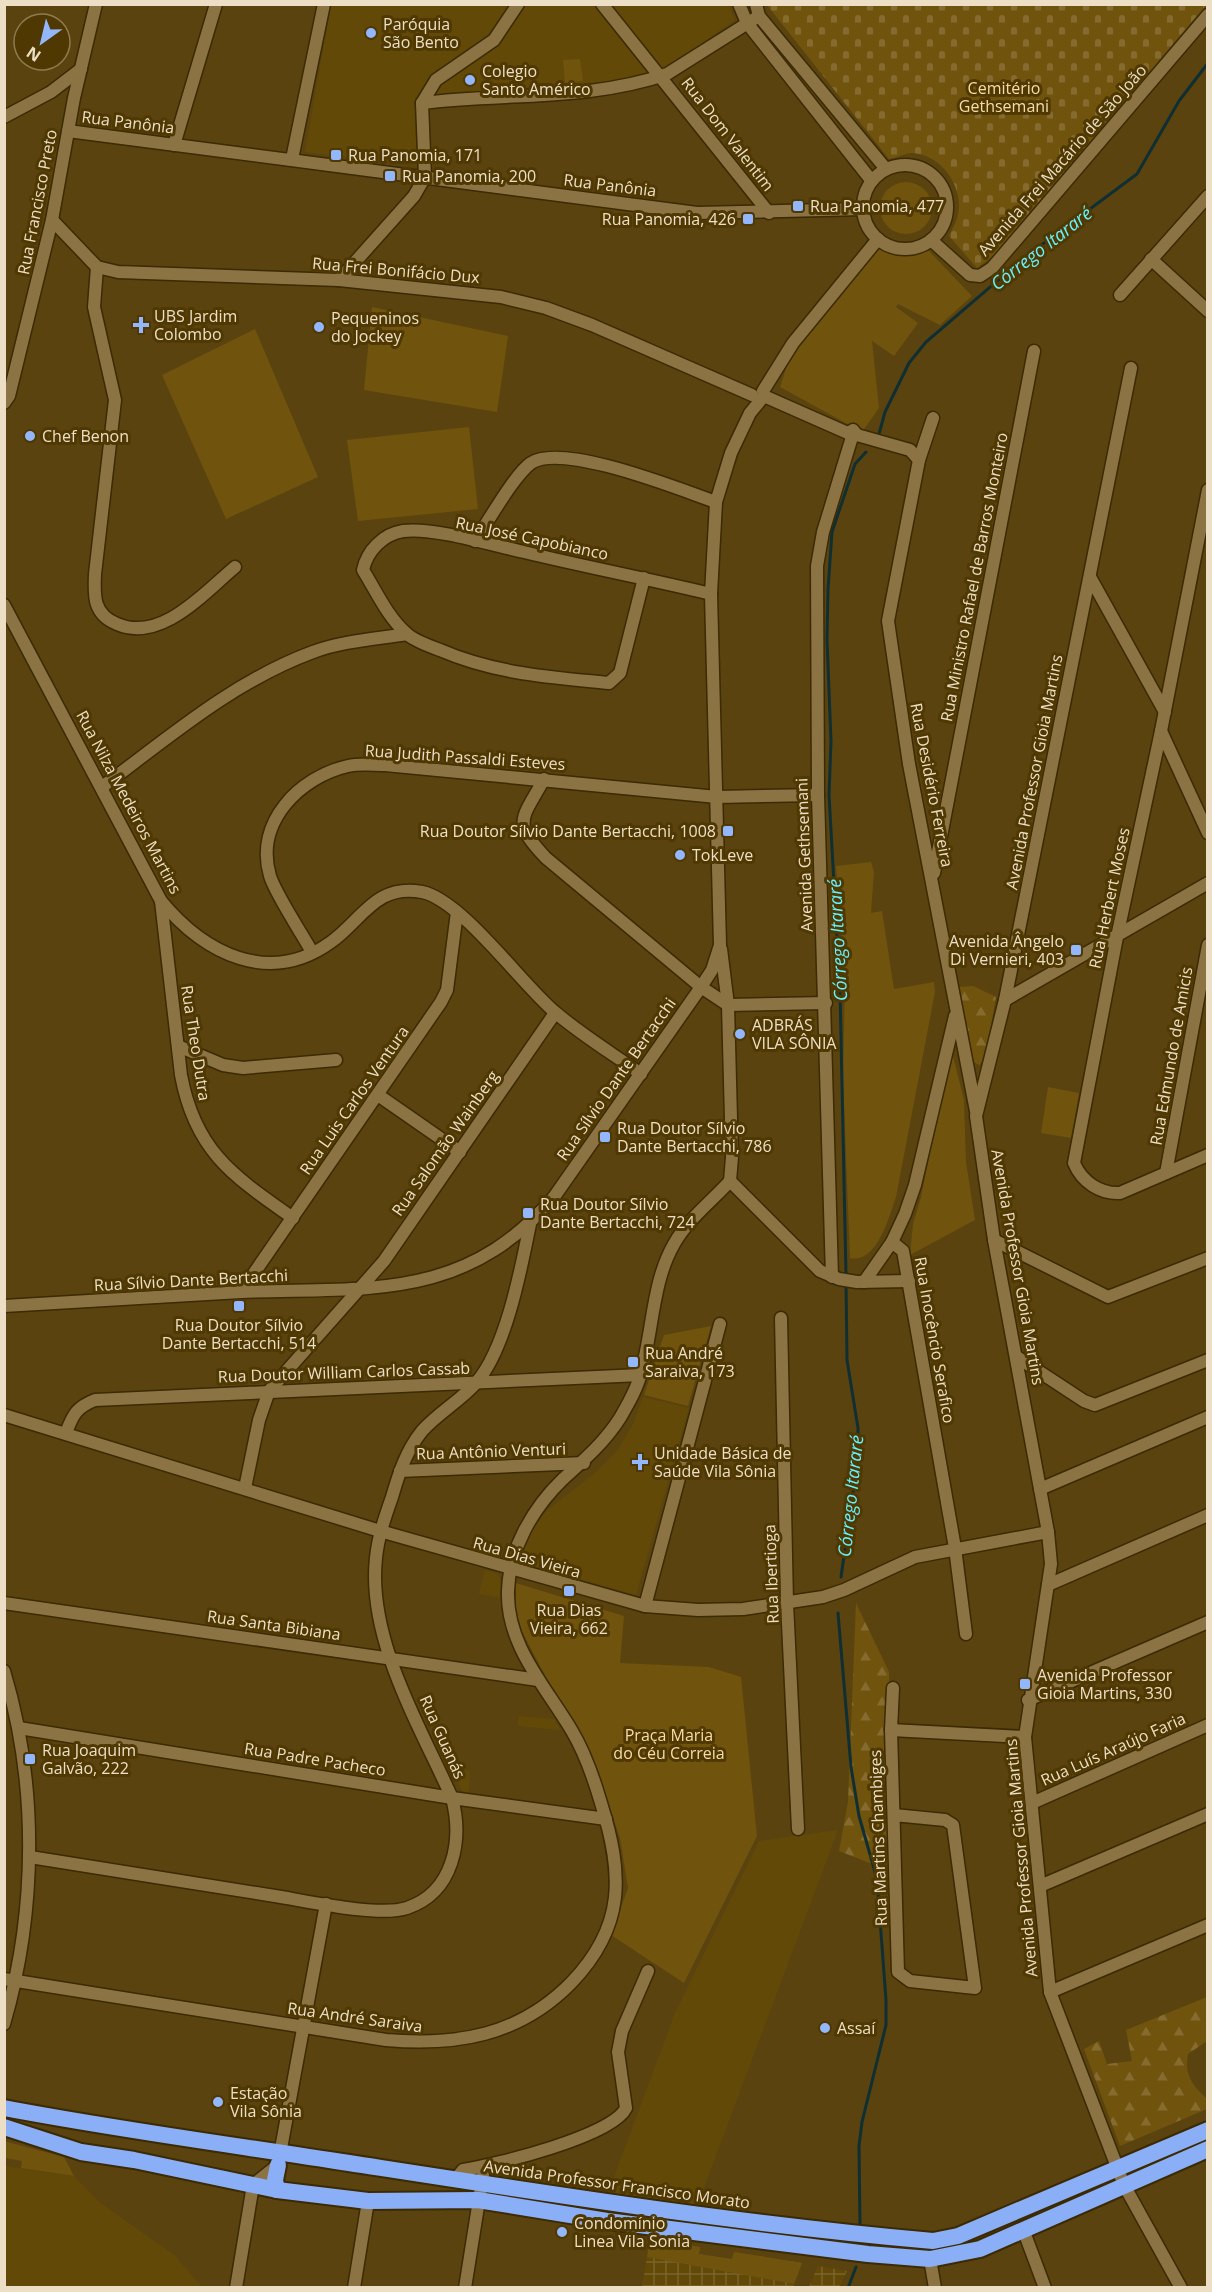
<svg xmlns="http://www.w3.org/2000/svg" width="1212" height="2292" viewBox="0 0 1212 2292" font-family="'Open Sans',sans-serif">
	<defs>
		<pattern id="industrial-grid" width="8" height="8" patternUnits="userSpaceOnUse" patternTransform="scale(1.5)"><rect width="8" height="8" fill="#634908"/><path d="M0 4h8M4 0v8" fill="none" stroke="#7a632a"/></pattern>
		<pattern id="forest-firs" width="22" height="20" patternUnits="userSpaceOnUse" patternTransform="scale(1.5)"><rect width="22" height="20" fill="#70530d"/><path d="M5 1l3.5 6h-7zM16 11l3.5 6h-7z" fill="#856b2f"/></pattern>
		<pattern id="cemetery-stones" width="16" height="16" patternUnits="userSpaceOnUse" patternTransform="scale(1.5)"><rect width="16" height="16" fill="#70530d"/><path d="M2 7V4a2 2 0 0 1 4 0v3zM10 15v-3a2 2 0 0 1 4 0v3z" fill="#856b2f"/></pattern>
	</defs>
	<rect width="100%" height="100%" fill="#5a430f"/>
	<g fill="#634908">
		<polygon points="728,4 735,20 661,72 591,86 418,108 417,165 305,152 331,5"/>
		<polygon points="643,1397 689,1408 636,1595 518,1562 529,1535 545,1512 595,1473 617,1451 633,1424"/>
		<polygon points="485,1570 497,1574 500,1578 500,1598 479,1594"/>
		<polygon points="519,1716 554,1719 560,1730 518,1726"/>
		<polygon points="451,1769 470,1771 469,1792 462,1791"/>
		<polygon points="838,1830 697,2206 608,2193 675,2013 759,1841"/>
		<polygon points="5,2166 74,2176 99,2202 174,2255 202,2287 5,2288"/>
	</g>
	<g fill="url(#industrial-grid)">
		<polygon points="650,2239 700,2247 699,2254 732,2259 734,2252 802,2263 793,2287 642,2288"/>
		<polygon points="818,2266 847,2271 839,2287 809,2287"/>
	</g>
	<g fill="#70530d">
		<polygon points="580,59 583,81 565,83 563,60"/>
		<circle cx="906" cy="208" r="26"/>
		<polygon points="877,249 902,254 928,250 972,296 940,325 898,304 896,307 918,323 894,356 872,341 879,408 862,432 780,387 790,356"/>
		<polygon points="372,307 508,336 497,412 364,390"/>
		<polygon points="255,329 318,477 226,519 162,375"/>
		<polygon points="469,427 478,509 358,521 347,440"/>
		<path d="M871,862l3,10 -3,41 11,-2 12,78 40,-7 1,10 -39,205c-7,20 -19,67 -46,61l-7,-179 2,-101 -9,-112z"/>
		<polygon points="951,1048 964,1100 966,1162 975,1220 910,1255 913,1224 921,1197"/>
		<polygon points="1048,1087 1079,1093 1071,1138 1041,1133"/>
		<polygon points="711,1326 688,1406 644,1395 664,1335"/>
		<polygon points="516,1583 624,1616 620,1663 709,1667 741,1677 757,1836 684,1983 611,1935 628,1888 620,1838 601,1783 516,1620"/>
		<polygon points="4,2141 64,2157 74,2176 21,2168 22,2161 5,2158"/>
		<polygon points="650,2239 700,2247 699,2254 732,2259 734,2252 802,2263 794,2284 647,2257"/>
	</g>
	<g fill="url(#forest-firs)">
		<polygon points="973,986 996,997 985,1059 979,1065 970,1060 972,1053 958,987"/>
		<polygon points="856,1603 889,1672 890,1871 839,1851 848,1802"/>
		<path d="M1207,1997v44l-19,13c-4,21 4,31 19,45v10l-87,37 -36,-97 15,-8 8,23 25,-3 -6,-31z"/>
	</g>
	<path fill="url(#cemetery-stones)" d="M767,5v-1l439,1 -213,251 -16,12 -28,-32c3,-7 8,-14 9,-22 6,-27 -17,-60 -46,-61 -7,0 -16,5 -23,6z"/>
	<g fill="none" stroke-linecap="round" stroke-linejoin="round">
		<g stroke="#102f32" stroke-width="3">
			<polyline points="879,434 885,412 909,363 926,342 1024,258 1137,174 1179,101 1208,63"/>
			<polyline points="846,1275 840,990 829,795 831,741 827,640 828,589 832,532 855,464 866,452"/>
			<polyline points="841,1577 858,1459 858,1428 847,1360 846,1282"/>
			<polyline points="838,1613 851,1767 859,1816 877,1879 886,2000 886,2025 862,2122 859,2146 860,2226"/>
			<polyline points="848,2288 856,2267"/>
		</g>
		<g stroke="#3b2a03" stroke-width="15">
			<g id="minor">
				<polyline points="602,4 769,213"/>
				<polyline points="739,4 747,23 871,180"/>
				<polyline points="756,4 759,16 886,169"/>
				<polyline points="422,103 436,80 494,40 518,4"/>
				<polyline points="4,117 51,92 81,69"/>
				<polyline points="68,131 697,213 863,209"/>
				<polyline points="174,145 216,4"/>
				<polyline points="292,159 324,4"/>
				<circle cx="905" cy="207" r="42"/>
				<polyline points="52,220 97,267 118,272 339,280 501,297 546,308 592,325 752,395"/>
				<polyline points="931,240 970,275 980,276 992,268 1208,15"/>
				<polyline points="1151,259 1208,311"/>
				<path d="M97,267l-3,40 21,93 -20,174c-1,22 -2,40 22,50 44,19 87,-31 118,-57"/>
				<path d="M339,280l75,-84 11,-19 -3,-74c81,-10 167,-2 245,-29l92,-58"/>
				<polyline points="1120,295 1208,196"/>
				<polyline points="1131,368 1005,1000 976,1116 994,1240 1048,1532 1051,1564 1025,1737 1050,1992 1124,2185 1181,2288"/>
				<polyline points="763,391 793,343 878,239"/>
				<polyline points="764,396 850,434"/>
				<polyline points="4,403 9,396 52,220 74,98 96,4"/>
				<polyline points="933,418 919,460 888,621 909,764 976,1111"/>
				<polyline points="857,435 910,450 919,460"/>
				<path d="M1208,490l-47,241 -44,206 -43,226c8,19 26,31 46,30l88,-38"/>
				<path d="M475,541c13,-19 39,-66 56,-78 32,-21 150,27 185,39"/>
				<polyline points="1090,577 1165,712"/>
				<path d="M644,578l-24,95 -11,10c-60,-6 -113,-9 -169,-33 -11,-4 -25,-9 -33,-16 -19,-16 -31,-43 -44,-64 4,-19 20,-36 40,-39 31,-4 89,14 121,21 62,15 125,27 187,42"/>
				<path d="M4,605l157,296c43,52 108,86 170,41 31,-22 45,-59 91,-50 40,8 100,93 134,121 26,22 57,41 85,61"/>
				<polyline points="1161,731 1208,833"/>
				<path d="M544,779c-22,41 -33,42 2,79l155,129 27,18"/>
				<path d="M102,787c67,-50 132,-106 211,-135 29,-11 63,-13 94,-18"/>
				<polyline points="934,873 1034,351"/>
				<path d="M161,901l20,174c14,76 52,101 112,143"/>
				<polyline points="721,949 728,1005 732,1157 730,1181"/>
				<path d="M312,952c-11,-20 -36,-57 -42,-76 -16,-54 30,-99 78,-110 12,-3 25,-1 37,-1l332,32 101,-2"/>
				<polyline points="1005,1000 1208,883"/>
				<polyline points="728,1005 826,1003"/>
				<polyline points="178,1046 223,1065 243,1068 336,1060"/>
				<polyline points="378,1095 460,1152"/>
				<polyline points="1166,1173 1208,945"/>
				<polyline points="730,1181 820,1271 839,1279 857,1282 909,1281"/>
				<polyline points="994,1240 1108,1297 1208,1258"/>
				<polyline points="892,1242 903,1251 955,1548 966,1634"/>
				<polyline points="832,1277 818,795 817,566 823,532 852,437 850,432 853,430 857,435 852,437"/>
				<polyline points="864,1282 892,1242 905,1214 915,1185 955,1016"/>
				<polyline points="241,1292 441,1002 447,990 457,912"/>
				<path d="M4,1306c79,-5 158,-10 237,-14 125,-5 222,11 313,-95l147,-210 11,-17 8,-25 -9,-351 5,-92 15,-49 19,-40 14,-17"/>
				<polyline points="781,1318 787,1603 798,1829"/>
				<polyline points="1017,1357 1084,1401 1095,1405 1208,1360"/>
				<polyline points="4,1415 380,1531 645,1606 698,1610 743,1609 823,1597 844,1590 915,1557 1048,1532"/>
				<path d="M66,1433c7,-19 11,-26 29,-33l546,-25"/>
				<polyline points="400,1471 584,1463"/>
				<polyline points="245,1488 259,1420 269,1391 384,1261 555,1013"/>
				<polyline points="1040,1489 1208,1417"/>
				<polyline points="1048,1585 1208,1515"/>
				<polyline points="4,1603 538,1680"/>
				<polyline points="645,1606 720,1324"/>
				<path d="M4,1671c34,113 33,239 0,353"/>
				<polyline points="893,1688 891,1730 898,1972 910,1981 975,1988 953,1825 945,1820 894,1815"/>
				<polyline points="1028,1700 1208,1622"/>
				<polyline points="19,1728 452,1798 606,1819"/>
				<polyline points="891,1730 1025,1737"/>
				<polyline points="1032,1803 1208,1725"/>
				<path d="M30,1857c84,13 167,27 251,40 30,5 99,20 126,11 47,-16 56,-68 45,-110 -32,-72 -85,-159 -76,-240 2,-21 9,-41 16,-61 7,-24 14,-46 30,-66 16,-18 38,-30 54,-48 30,-34 45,-114 54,-159"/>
				<polyline points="1040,1886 1208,1814"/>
				<path d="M4,1979l382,61c70,6 133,-4 185,-57 55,-57 52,-109 30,-180 -7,-24 -16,-50 -29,-72 -26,-44 -66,-86 -64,-140 1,-42 25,-83 55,-112 21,-19 41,-36 57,-61 8,-14 17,-29 21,-45 12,-42 11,-91 33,-129 13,-24 38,-43 56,-63"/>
				<polyline points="1050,1992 1208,1925"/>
				<path d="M455,2180l8,-10c32,-5 150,-34 163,-62l-8,-56 4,-21 26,-60"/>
				<polyline points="1023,2229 1045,2288"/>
				<polyline points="930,2259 935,2288"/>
				<polyline points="236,2288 253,2185 278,2165 326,1904"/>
				<polyline points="354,2288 368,2201"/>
				<polyline points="465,2288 483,2175"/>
			</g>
		</g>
		<g stroke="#3b2a03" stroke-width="20">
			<g id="highway">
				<path d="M4,2108c115,22 230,37 345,55 194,30 389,61 584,78l25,-5 250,-106"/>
				<polyline points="4,2127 81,2152 134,2160 277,2190 368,2201 478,2200 607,2221 868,2254 930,2259 980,2249 1208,2149"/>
				<polyline points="277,2190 275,2180 278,2165"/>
			</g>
		</g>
		<use href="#minor" stroke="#8c7343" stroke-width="12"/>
		<use href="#highway" stroke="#8baff6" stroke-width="16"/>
	</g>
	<g fill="#93b7fd" stroke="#4f3801" stroke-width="2">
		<circle cx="371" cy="33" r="6"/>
		<circle cx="470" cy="80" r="6"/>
		<rect x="330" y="149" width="12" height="12" rx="3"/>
		<rect x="384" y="170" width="12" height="12" rx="3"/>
		<rect x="792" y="200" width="12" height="12" rx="3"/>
		<rect x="742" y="213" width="12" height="12" rx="3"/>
		<path d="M138 316h6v6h6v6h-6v6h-6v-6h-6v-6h6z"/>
		<circle cx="319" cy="327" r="6"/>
		<circle cx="30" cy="436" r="6"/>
		<rect x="722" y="825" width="12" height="12" rx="3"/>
		<circle cx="680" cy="855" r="6"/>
		<rect x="1070" y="944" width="12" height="12" rx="3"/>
		<circle cx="740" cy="1034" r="6"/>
		<rect x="599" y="1131" width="12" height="12" rx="3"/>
		<rect x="522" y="1207" width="12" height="12" rx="3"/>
		<rect x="233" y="1300" width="12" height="12" rx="3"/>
		<rect x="627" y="1356" width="12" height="12" rx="3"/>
		<path d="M637 1453h6v6h6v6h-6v6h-6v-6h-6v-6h6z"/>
		<rect x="563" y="1585" width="12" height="12" rx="3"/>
		<rect x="1019" y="1678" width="12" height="12" rx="3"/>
		<rect x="24" y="1753" width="12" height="12" rx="3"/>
		<circle cx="825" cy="2028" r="6"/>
		<circle cx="218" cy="2102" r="6"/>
		<circle cx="562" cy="2232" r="6"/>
	</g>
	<g text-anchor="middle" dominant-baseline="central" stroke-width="6" stroke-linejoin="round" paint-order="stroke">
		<g font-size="16" fill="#ecdfc6" stroke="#4f3801" text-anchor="start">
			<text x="383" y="24">Paróquia<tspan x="383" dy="18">São Bento</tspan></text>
			<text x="482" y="71">Colegio<tspan x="482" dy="18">Santo Américo</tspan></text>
			<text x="348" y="155">Rua Panomia, 171</text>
			<text x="402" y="176">Rua Panomia, 200</text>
			<text x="810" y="206">Rua Panomia, 477</text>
			<text x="736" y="219" text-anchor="end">Rua Panomia, 426</text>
			<text x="154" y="316">UBS Jardim<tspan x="154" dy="18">Colombo</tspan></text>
			<text x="331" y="318">Pequeninos<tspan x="331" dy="18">do Jockey</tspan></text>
			<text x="42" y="436">Chef Benon</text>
			<text x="716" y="831" text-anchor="end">Rua Doutor Sílvio Dante Bertacchi, 1008</text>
			<text x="692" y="855">TokLeve</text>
			<text x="1064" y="941" text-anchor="end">Avenida Ângelo<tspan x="1064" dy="18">Di Vernieri, 403</tspan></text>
			<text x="752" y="1025">ADBRÁS<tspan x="752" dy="18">VILA SÔNIA</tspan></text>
			<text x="617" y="1128">Rua Doutor Sílvio<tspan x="617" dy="18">Dante Bertacchi, 786</tspan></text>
			<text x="540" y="1204">Rua Doutor Sílvio<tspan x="540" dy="18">Dante Bertacchi, 724</tspan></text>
			<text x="239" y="1325" text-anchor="middle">Rua Doutor Sílvio<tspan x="239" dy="18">Dante Bertacchi, 514</tspan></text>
			<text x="645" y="1353">Rua André<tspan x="645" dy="18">Saraiva, 173</tspan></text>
			<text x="654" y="1453">Unidade Básica de<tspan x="654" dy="18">Saúde Vila Sônia</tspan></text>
			<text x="569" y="1610" text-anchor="middle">Rua Dias<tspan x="569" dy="18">Vieira, 662</tspan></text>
			<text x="1037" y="1675">Avenida Professor<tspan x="1037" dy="18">Gioia Martins, 330</tspan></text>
			<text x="42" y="1750">Rua Joaquim<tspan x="42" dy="18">Galvão, 222</tspan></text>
			<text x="837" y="2028">Assaí</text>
			<text x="230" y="2093">Estação<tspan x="230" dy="18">Vila Sônia</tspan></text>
			<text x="574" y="2223">Condomínio<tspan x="574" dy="18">Linea Vila Sonia</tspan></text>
		</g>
		<g font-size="16" fill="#f7dca9" stroke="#4f3801">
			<text x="1004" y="88">Cemitério<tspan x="1004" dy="18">Gethsemani</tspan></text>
			<text x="669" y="1735">Praça Maria<tspan x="669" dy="18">do Céu Correia</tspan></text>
		</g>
		<g font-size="16" fill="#ecdfc6" stroke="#4f3801">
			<text transform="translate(128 122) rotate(7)">Rua Panônia</text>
			<text transform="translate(728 134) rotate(52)">Rua Dom Valentim</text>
			<text transform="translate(1062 160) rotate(-49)">Avenida Frei Macário de São João</text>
			<text transform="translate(610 185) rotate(7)">Rua Panônia</text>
			<text transform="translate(37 202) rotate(-79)">Rua Francisco Preto</text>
			<text transform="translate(396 270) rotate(5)">Rua Frei Bonifácio Dux</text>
			<text transform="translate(532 538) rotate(12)">Rua José Capobianco</text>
			<text transform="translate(974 577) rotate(-79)">Rua Ministro Rafael de Barros Monteiro</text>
			<text transform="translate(465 757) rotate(4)">Rua Judith Passaldi Esteves</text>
			<text transform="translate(1034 772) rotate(-79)">Avenida Professor Gioia Martins</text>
			<text transform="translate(932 785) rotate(79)">Rua Desidério Ferreira</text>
			<text transform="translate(129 802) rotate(62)">Rua Nilza Medeiros Martins</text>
			<text transform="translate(804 855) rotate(-92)">Avenida Gethsemani</text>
			<text transform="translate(1109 898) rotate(-78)">Rua Herbert Moses</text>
			<text transform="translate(196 1043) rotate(81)">Rua Theo Dutra</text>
			<text transform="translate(1171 1056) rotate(-80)">Rua Edmundo de Amicis</text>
			<text transform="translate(616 1079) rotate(-55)">Rua Sílvio Dante Bertacchi</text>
			<text transform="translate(354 1100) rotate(-55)">Rua Luis Carlos Ventura</text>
			<text transform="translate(445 1143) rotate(-55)">Rua Salomão Wainberg</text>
			<text transform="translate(1018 1267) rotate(80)">Avenida Professor Gioia Martins</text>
			<text transform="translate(191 1280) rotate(-3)">Rua Sílvio Dante Bertacchi</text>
			<text transform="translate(935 1340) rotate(80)">Rua Inocêncio Serafico</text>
			<text transform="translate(344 1372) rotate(-2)">Rua Doutor William Carlos Cassab</text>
			<text transform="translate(491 1451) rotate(-2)">Rua Antônio Venturi</text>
			<text transform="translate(527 1557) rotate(16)">Rua Dias Vieira</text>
			<text transform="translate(771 1574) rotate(-92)">Rua Ibertioga</text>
			<text transform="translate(274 1625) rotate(8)">Rua Santa Bibiana</text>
			<text transform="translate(443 1737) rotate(66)">Rua Guanás</text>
			<text transform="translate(1113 1749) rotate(-24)">Rua Luís Araújo Faria</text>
			<text transform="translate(315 1759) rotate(9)">Rua Padre Pacheco</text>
			<text transform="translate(878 1838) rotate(-92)">Rua Martins Chambiges</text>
			<text transform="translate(1021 1858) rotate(-95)">Avenida Professor Gioia Martins</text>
			<text transform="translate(355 2017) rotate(8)">Rua André Saraiva</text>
			<text transform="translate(617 2184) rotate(8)">Avenida Professor Francisco Morato</text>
		</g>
		<g font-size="18" font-style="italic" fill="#66f2fe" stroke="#4f3801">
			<text transform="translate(1041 248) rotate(-38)">Córrego Itararé</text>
			<text transform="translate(837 940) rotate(-93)">Córrego Itararé</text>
			<text transform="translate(850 1496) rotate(-84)">Córrego Itararé</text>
		</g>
	</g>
	<rect width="1212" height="2292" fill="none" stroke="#ecdfc6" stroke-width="12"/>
	<g transform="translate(42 42) rotate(214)"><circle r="28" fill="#4f3801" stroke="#8e7b50" stroke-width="1.5"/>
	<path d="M0-4.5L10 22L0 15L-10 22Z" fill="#93b7fd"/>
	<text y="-9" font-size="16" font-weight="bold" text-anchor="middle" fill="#ecdfc6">N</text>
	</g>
</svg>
